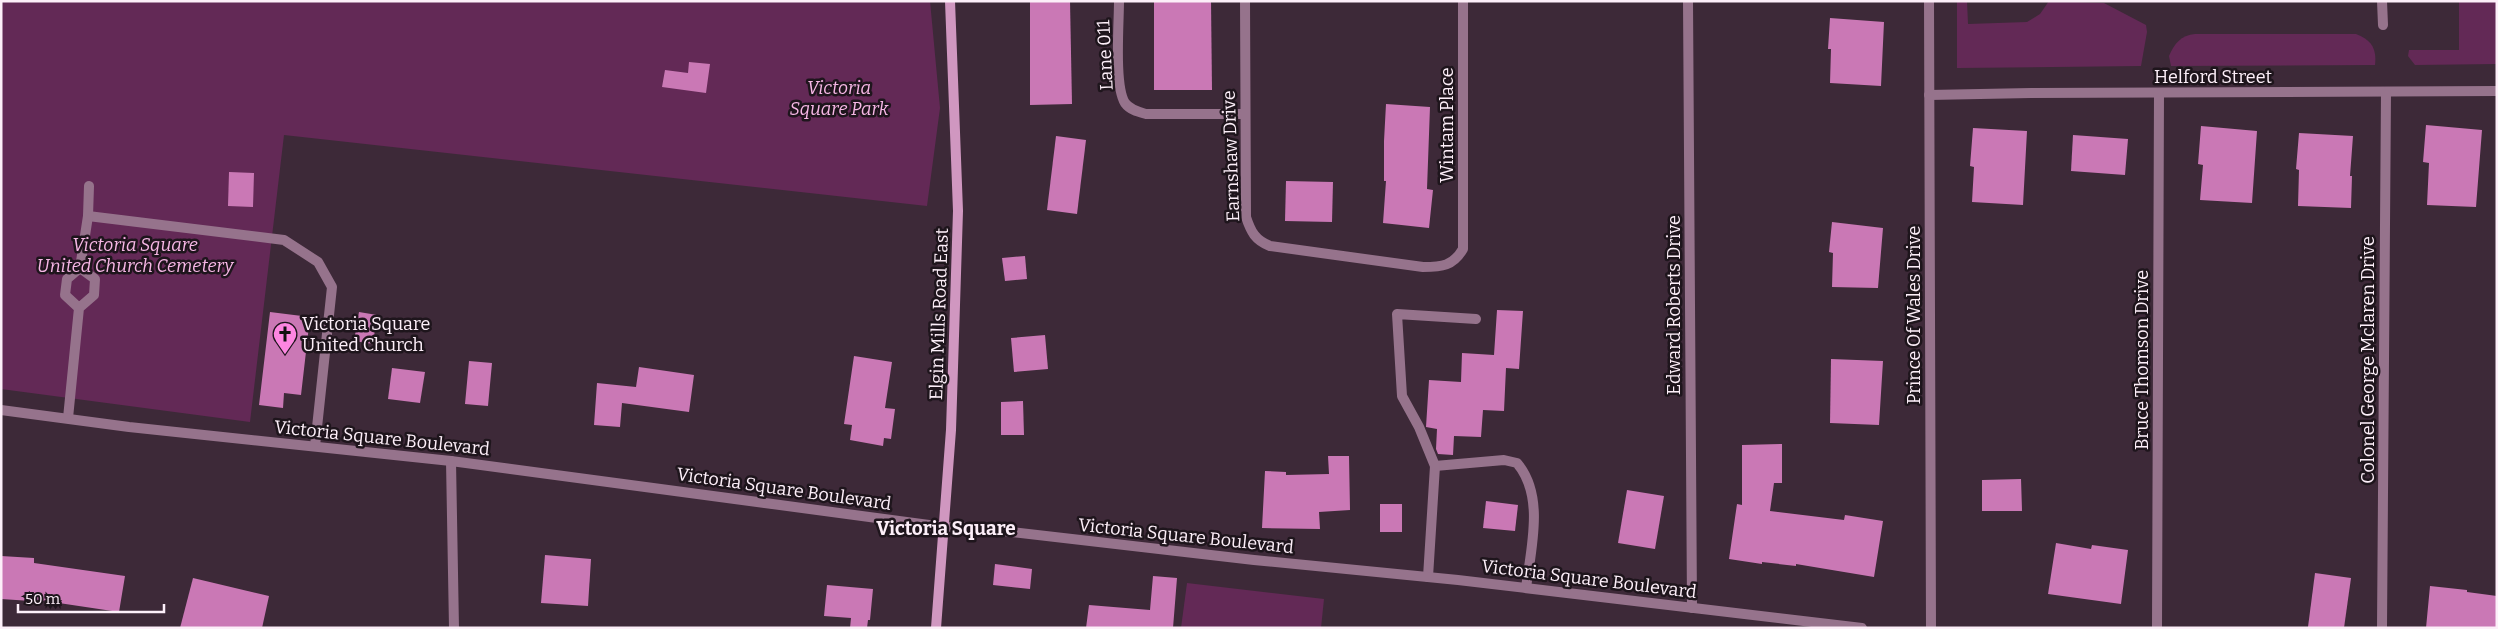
<svg xmlns="http://www.w3.org/2000/svg" width="2498" height="629" viewBox="0 0 2498 629" font-family="Bitter,serif">
	<rect width="100%" height="100%" fill="#3d2938"/>
	<g fill="#632956">
		<polygon points="1,1 930,1 940,108 927,206 284,135 250,422 1,389"/>
		<polygon points="1957,1 1967,1 1968,24 2027,22 2040,14 2049,1 2104,3 2146,25 2147,32 2141,66 1957,68"/>
		<polygon points="2459,1 2497,1 2497,64 2415,65 2408,56 2409,50 2459,50"/>
		<path d="M2195,34h161c15,6 21,14 19,31l-204,1 -2,-10c5,-12 12,-21 26,-22z"/>
		<polygon points="1187,583 1324,599 1321,628 1181,628"/>
	</g>
	<g fill="#ca78b5">
		<polygon points="1030,1 1070,1 1072,104 1030,105"/>
		<polygon points="1154,1 1211,1 1212,90 1154,90"/>
		<polygon points="1830,18 1884,22 1881,86 1830,83 1831,49 1828,49"/>
		<polygon points="689,62 710,64 706,93 662,87 665,70 688,73"/>
		<polygon points="1386,104 1430,107 1427,189 1433,190 1429,228 1383,223 1386,181 1384,181 1384,141"/>
		<polygon points="2426,125 2482,130 2476,207 2427,205 2429,163 2423,162"/>
		<polygon points="2201,126 2257,131 2252,203 2200,200 2203,165 2198,164"/>
		<polygon points="1973,128 2027,131 2023,205 1972,202 1974,167 1970,166"/>
		<polygon points="2299,133 2353,136 2350,176 2352,176 2351,208 2298,206 2299,170 2296,169"/>
		<polygon points="2073,135 2128,139 2125,175 2071,171"/>
		<polygon points="1056,136 1086,140 1077,214 1047,210"/>
		<polygon points="229,172 254,173 253,207 228,206"/>
		<polygon points="1286,181 1333,182 1332,222 1285,221"/>
		<polygon points="1832,222 1883,228 1878,288 1832,287 1833,253 1829,252"/>
		<polygon points="1025,256 1027,279 1005,281 1002,258"/>
		<polygon points="1497,310 1523,311 1519,369 1506,368 1504,411 1483,410 1481,437 1454,436 1453,455 1438,454 1436,449 1437,429 1426,427 1429,380 1461,382 1462,353 1494,355"/>
		<polygon points="270,312 310,317 301,395 284,393 283,408 259,405"/>
		<polygon points="359,312 377,315 373,344 354,341"/>
		<polygon points="1045,335 1048,369 1014,372 1011,338"/>
		<polygon points="854,356 892,362 885,408 895,409 891,439 884,438 883,446 850,440 852,425 844,424"/>
		<polygon points="1831,359 1883,361 1879,425 1830,423"/>
		<polygon points="469,361 492,363 488,406 465,404"/>
		<polygon points="639,367 694,375 689,412 622,403 620,427 594,425 597,383 636,387"/>
		<polygon points="392,368 425,372 420,403 388,399"/>
		<polygon points="1023,401 1024,435 1001,435 1001,402"/>
		<polygon points="1782,444 1782,483 1774,483 1770,511 1844,520 1845,515 1883,521 1874,577 1796,564 1796,566 1762,562 1762,564 1729,559 1737,504 1742,505 1742,445"/>
		<polygon points="1328,456 1349,456 1350,510 1319,512 1320,529 1262,528 1265,471 1286,472 1286,475 1329,474"/>
		<polygon points="2021,479 2022,511 1982,511 1982,480"/>
		<polygon points="1627,490 1664,496 1655,549 1618,543"/>
		<polygon points="1486,501 1518,505 1515,531 1483,528"/>
		<rect x="1380" y="504" width="22" height="28"/>
		<polygon points="2056,543 2091,549 2092,545 2128,550 2121,604 2048,594"/>
		<polygon points="545,555 591,559 588,606 541,603"/>
		<polygon points="1,556 34,558 34,563 125,576 119,612 32,599 31,601 1,599"/>
		<polygon points="995,564 1032,569 1030,589 993,585"/>
		<polygon points="2315,573 2351,578 2344,628 2308,627"/>
		<polygon points="1153,576 1177,578 1173,628 1086,628 1089,605 1150,610"/>
		<polygon points="193,578 269,596 262,628 180,628"/>
		<polygon points="827,585 873,589 870,620 868,620 867,628 850,628 851,618 824,616"/>
		<polygon points="2430,586 2467,590 2467,592 2497,596 2497,628 2426,628"/>
	</g>
	<g fill="none" stroke-linecap="round" stroke-linejoin="round">
		<g stroke="#96738c" stroke-width="10">
			<path d="M1119,1c0,23 -5,85 6,102 5,7 14,9 21,11h99"/>
			<polyline points="2382,1 2383,25"/>
			<polyline points="88,216 284,240 318,262 332,287 315,446"/>
			<polyline points="80,268 88,216 89,186"/>
			<polyline points="68,418 79,308 94,295 95,279 80,268 67,279 65,295 79,308"/>
			<path d="M1435,466l69,-6 13,3c28,33 14,85 9,125"/>
			<polyline points="1428,577 1435,466 1419,427 1402,396 1397,314 1476,319"/>
		</g>
		<g stroke="#96738c" stroke-width="10">
			<path d="M1245,1l1,216c5,15 9,23 24,29l153,21c19,0 30,-1 40,-18v-248"/>
			<polyline points="1688,1 1692,608"/>
			<polyline points="1929,1 1931,628"/>
			<polyline points="1929,95 2031,93 2497,91"/>
			<polyline points="451,461 454,628"/>
			<polyline points="2157,628 2159,93"/>
			<polyline points="2382,628 2386,92"/>
		</g>
		<polyline stroke="#96738c" stroke-width="10" points="1,410 129,427 451,461 944,527 977,528 1254,560 1458,580 1862,628"/>
		<polyline stroke="#d097c0" stroke-width="10" points="936,628 951,430 958,211 950,1"/>
	</g>
	<defs>
		<g id="church-pin" transform="scale(1.25)"><path d="M0 17L-7.5 6A9.5 9.5 0 1 1 7.5 6Z" fill="#fd86e1" stroke="#1e151c"/><path d="M-1.2-6h2.4v3.5h3.3v2.4h-3.3V6h-2.4V-.1h-3.3v-2.4h3.3Z" fill="#111"/></g>
	</defs>
	<g fill-rule="evenodd">
		<use href="#church-pin" x="285" y="334"/>
	</g>
	<g text-anchor="middle" dominant-baseline="central" stroke-width="5" stroke-linejoin="round" paint-order="stroke">
		<g font-size="18" fill="#fdeff9" stroke="#1e151c">
			<text transform="translate(1105 55) rotate(-93)">Lane 011</text>
			<text x="2213" y="77">Helford Street</text>
			<text transform="translate(1447 125) rotate(-90)">Wintam Place</text>
			<text transform="translate(1231 156) rotate(-92)">Earnshaw Drive</text>
			<text transform="translate(1674 305) rotate(-90)">Edward Roberts Drive</text>
			<text transform="translate(939 314) rotate(-88)">Elgin Mills Road East</text>
			<text transform="translate(1914 315) rotate(-90)">Prince Of Wales Drive</text>
			<text transform="translate(2142 360) rotate(-90)">Bruce Thomson Drive</text>
			<text transform="translate(2368 360) rotate(-90)">Colonel George Mclaren Drive</text>
			<text transform="translate(382 438) rotate(6)">Victoria Square Boulevard</text>
			<text transform="translate(784 489) rotate(8)">Victoria Square Boulevard</text>
			<text transform="translate(1186 536) rotate(6)">Victoria Square Boulevard</text>
			<text transform="translate(1589 579) rotate(7)">Victoria Square Boulevard</text>
		</g>
		<g font-size="18" font-style="italic" fill="#f7b7e6" stroke="#1e151c">
			<text x="839" y="88">Victoria<tspan x="839" dy="21">Square Park</tspan></text>
			<text x="135" y="245">Victoria Square<tspan x="135" dy="21">United Church Cemetery</tspan></text>
		</g>
		<g font-size="18" fill="#fdeff9" stroke="#1e151c" text-anchor="start">
			<text x="302" y="324">Victoria Square<tspan x="302" dy="21">United Church</tspan></text>
		</g>
		<g font-size="19" font-weight="bold" fill="#fdeff9" stroke="#1e151c">
			<text x="946" y="528">Victoria Square</text>
		</g>
	</g>
	<rect width="2498" height="629" fill="none" stroke="#fdeff9" stroke-width="5"/>
	<path d="M18 604v8h146v-8" fill="none" stroke="#fdeff9" stroke-width="2.5"/>
	<text x="25" y="604" font-size="15" fill="#fdeff9" stroke="#1e151c" stroke-width="4" paint-order="stroke">50 m</text>
</svg>
